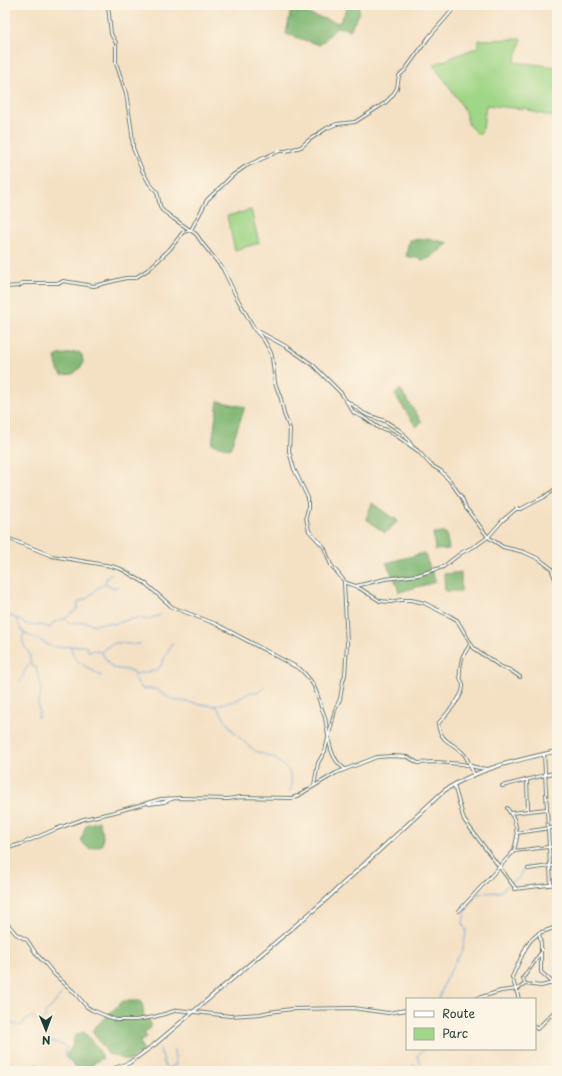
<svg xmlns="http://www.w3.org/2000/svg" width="562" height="1076" viewBox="0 0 562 1076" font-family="'Playpen Sans',sans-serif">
	<rect width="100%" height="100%" fill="#fcf5e5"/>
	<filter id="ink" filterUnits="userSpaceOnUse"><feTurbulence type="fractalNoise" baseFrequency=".025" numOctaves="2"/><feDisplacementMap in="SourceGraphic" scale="8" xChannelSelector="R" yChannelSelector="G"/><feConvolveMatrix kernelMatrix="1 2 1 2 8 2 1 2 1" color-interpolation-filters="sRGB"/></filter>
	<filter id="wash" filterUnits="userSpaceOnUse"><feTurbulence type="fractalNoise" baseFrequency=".012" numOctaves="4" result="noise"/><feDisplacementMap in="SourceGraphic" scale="16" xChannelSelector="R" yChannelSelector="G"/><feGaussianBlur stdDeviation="0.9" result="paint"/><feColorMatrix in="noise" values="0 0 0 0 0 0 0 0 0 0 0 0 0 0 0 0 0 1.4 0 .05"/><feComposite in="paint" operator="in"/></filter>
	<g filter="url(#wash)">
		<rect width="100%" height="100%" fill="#f4e1c4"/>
		<g fill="#a0d687" stroke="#608a5e">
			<polygon points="522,39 514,62 557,67 557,118 530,111 530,110 524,108 523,109 486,105 483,129 479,135 469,126 464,109 451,89 433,65 478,47 478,40"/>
			<polygon points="251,210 259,243 235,250 227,216"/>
		</g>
		<g fill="#80b774" stroke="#507a54">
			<polygon points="349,5 359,5 359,14 350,30 337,27 320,45 286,34 291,9 339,23"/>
			<polygon points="430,239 449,243 430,258 424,260 406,256 409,240"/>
			<polygon points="79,352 82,355 83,362 82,366 73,374 62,375 58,370 55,357 59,355"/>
			<polygon points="400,389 422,422 416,427 395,395"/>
			<polygon points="218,401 245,407 230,449 212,444"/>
			<polygon points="372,503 394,519 395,518 398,521 385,533 366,519"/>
			<polygon points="433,533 446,533 449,549 435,550"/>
			<polygon points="424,553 436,582 399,592 394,578 386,563"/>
			<polygon points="461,572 461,591 445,591 444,574"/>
			<polygon points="99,821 103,836 102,845 89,849 81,841 86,825"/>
			<polygon points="123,1001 142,1001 144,1018 148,1018 151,1028 144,1032 147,1038 140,1041 143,1051 129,1061 108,1054 92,1030"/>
			<path d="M84,1032l15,18 4,8 -8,4 -2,3 -16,3 -11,-10 -1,-3c3,-3 5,-5 7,-8 3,-10 0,-12 12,-15z"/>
		</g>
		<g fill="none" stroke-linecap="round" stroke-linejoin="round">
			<g stroke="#64a1d5" stroke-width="1">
				<polyline points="105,584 114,588 119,586"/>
				<polyline points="5,614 16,618 21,629 24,633 53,647 83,646 87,647 88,651 90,652 94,650 101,652 112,668 133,671 135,674 133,675 142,689 155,689 173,700 214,706 217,707 233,731 244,742 255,751 274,758 285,767 289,771 291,779 292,786 289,792"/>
				<polyline points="17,618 25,624 41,625 50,628 53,623 65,618 68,622 71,623 86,622 94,625 104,623 115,624 130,619 141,618 146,620 160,615"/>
				<polyline points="66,618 76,610 78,607 78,602 87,598 94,592 97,588 105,584 107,577 111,574"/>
				<path d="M24,633c-4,11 1,12 6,22v5l2,6 4,1c2,8 9,27 2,33l1,13 -1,4"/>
				<path d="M71,647c1,3 1,7 3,10 2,5 21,14 27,19"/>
				<path d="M102,651c17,-15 20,-4 38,-7"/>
				<path d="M135,674c7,0 12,-3 20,-3l5,-4 12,-24"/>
				<path d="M20,682c4,-7 4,-13 10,-18"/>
				<polyline points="215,705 235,701 251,692 258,692 265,687"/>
				<polyline points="439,999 445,980 462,951 466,934 466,929 463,924 464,916 476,895 482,893 500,892 511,882 518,879 523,869 528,866"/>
				<path d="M5,1018c7,5 11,10 19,6l1,-4 6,-3h4l7,7 8,17 14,4 3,3 -2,3 1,7 13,13"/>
				<polyline points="41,1022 45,1018 45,1013 49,1010 61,995"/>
				<polyline points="160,1049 166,1069"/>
				<polyline points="422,1070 424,1071 424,1069 420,1063 417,1055 423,1051 423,1049"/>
				<polyline points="164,1071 169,1067 171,1068 172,1066 176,1065 174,1050"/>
				<polyline points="279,1071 279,1070"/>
				<polyline points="401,1071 410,1068 413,1065 421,1068 422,1070"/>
			</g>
		</g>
	</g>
	<g filter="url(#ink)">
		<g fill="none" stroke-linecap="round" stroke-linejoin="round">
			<g stroke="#6a7666" stroke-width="4">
				<g id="minor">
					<polyline points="108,5 111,34 116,43 116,63 126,93 132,133 133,148 142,170 149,183 157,192 160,206 162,210 174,219 196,234 203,244 223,269 237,298 255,330 264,340 271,353 272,357 275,383 281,399 284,414 290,429 289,451 294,469 308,498 308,509 306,517 309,531 324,547 331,565 346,583 356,586 380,601 390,602 401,600 411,600 424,603 450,616 457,620 473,647 478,652 487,657 501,667 510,670 520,677"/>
					<polyline points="5,287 19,286 23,283 60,283 63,281 94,286 126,278 135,278 149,269 170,249 183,232 191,230 207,200 233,175 246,166 279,151 286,151 301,147 309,140 327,128 337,124 355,122 385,103 392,96 397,88 399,76 405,70 429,37 457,5"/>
					<polyline points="256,330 287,347 313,365 341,393 354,413 363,417 379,428 387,430 397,436 418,451 431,465 441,471 450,481 462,498 466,508 488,537 503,547 524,552 539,559 551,568 557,584"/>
					<polyline points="347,401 365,414 385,421 399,430 404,434 412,446"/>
					<path d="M5,537l47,19 59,10 10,3 24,14 27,24 44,17 84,45c13,12 15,18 20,34 1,5 4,10 5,15 4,18 3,40 20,51"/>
					<polyline points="356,586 385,579 418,575 443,567 461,553 477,545 488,537 503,520 516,509 521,509 544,497 557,488"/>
					<path d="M470,642c0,7 -6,9 -8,16 -1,6 -3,13 -2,18 0,4 3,6 3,9 1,12 -18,30 -25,39 3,21 18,18 28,33 3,5 5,12 8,17"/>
					<polyline points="544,754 551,884"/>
					<polyline points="527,780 528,811"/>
					<polyline points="454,785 464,820 516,889"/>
					<polyline points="314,786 318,763 325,751 335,710 340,699 343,681 345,675 347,644 344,582"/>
					<polyline points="502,786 557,772"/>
					<polyline points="149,804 164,802 172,799"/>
					<polyline points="511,813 547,809"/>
					<polyline points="517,833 557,827"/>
					<polyline points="5,849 21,844 56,829 84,819 115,812 161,799 181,798 228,799 241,797 292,798 298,796 304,792 336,773 377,757 392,756 408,757 418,763 435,762 462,764 479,768 487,769"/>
					<polyline points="514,851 557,846"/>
					<polyline points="528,869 557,865"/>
					<polyline points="514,889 557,884"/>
					<polyline points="459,911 514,851 517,837 516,827 514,819 507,808"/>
					<polyline points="5,921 16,934 27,940 37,955 45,963 54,974 74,992 87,1007 92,1010 116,1020 136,1020 154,1017 178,1010 230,1016 260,1014 269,1012 292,1009 353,1008 388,1013 407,1010"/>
					<polyline points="539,933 541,944 541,972 552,982"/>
					<polyline points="525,984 523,978 540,954"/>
					<polyline points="475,999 501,991 518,989 525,984 541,986 557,982"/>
					<polyline points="519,999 512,977 526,947 531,940 539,933 557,927"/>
					<polyline points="535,1027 537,1029 557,1009"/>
					<polyline points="35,1068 39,1071"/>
				</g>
			</g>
			<g stroke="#6a7666" stroke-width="4.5">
				<path id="tertiary" d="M107,1071l22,-8 25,-18 168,-142 123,-113c34,-22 73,-30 112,-39"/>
			</g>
			<use href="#minor" stroke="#fff" stroke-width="2"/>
			<use href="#tertiary" stroke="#fff" stroke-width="2.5"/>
		</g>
	</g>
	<rect width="562" height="1076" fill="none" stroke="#fcf5e5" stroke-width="20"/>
	<rect x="406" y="998" width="130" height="52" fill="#fcf5e5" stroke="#a4ab9e"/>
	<rect x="414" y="1011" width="20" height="6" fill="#ffffff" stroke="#a4ab9e"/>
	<text x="442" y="1018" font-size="12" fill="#1f3d34">Route</text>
	<rect x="414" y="1028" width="20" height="12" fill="#a0d687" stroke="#a4ab9e"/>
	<text x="442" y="1038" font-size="12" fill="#1f3d34">Parc</text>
	<g transform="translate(46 1030) rotate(179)" stroke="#fcf5e5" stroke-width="3" paint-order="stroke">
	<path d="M0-3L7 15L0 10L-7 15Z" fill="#1f3d34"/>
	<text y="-6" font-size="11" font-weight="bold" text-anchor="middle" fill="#1f3d34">N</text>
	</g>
</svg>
